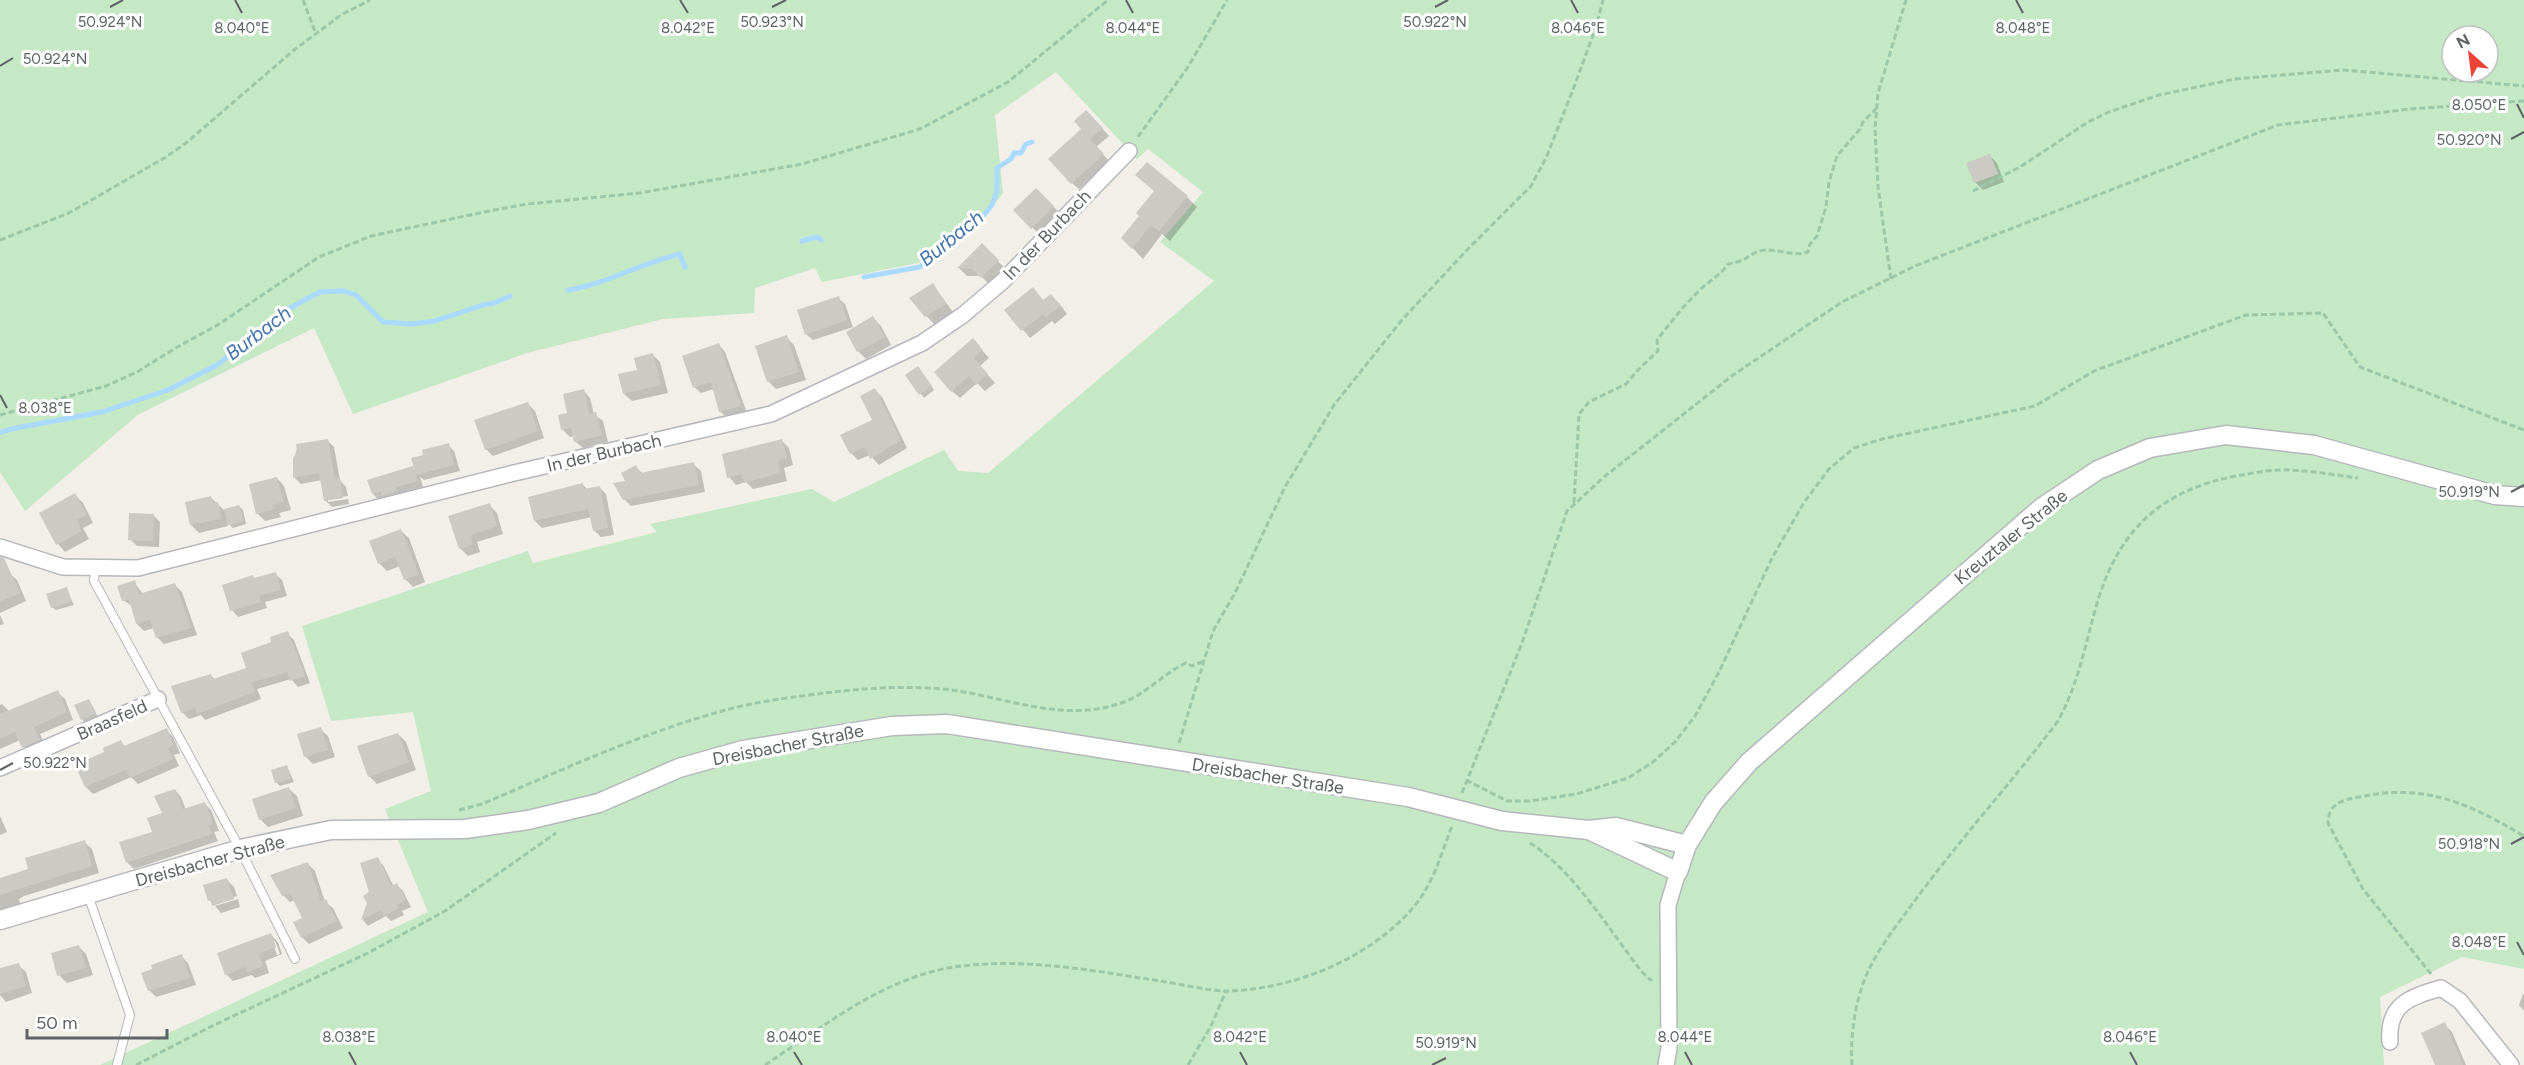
<svg xmlns="http://www.w3.org/2000/svg" width="2524" height="1065" viewBox="0 0 2524 1065" font-family="Figtree,sans-serif">
	<rect width="100%" height="100%" fill="#f1efe8"/>
	<path fill="#c5e8c5" fill-rule="evenodd" d="M0,0h2524v969l-62,-12 -82,40 4,68h-2284l328,-153 -43,-103 46,-18 -18,-79 -82,9 -29,-95 226,-75 5,12 124,-31 -7,-8 162,-35 22,13 110,-52 14,21 30,2 226,-192 -54,-39 43,-50 -55,-43 -11,10 -81,-87 -61,43 8,78 -19,26 -56,42 -106,21 -7,-14 -60,20 -1,25 -91,6 -136,34 -174,61 -39,-86 -175,86 -114,97 -25,-39zM2452,36h36v36h-36z"/>
	<g fill="#0003" fill-rule="evenodd">
		<polygon points="1093,118 1109,136 1096,147 1109,161 1079,189 1072,183"/>
		<polygon points="1990,156 1997,163 2004,182 1983,190 1975,182"/>
		<polygon points="1036,190 1061,214 1040,235 1015,210"/>
		<polygon points="1187,197 1197,207 1170,241 1162,234 1143,259 1123,238"/>
		<polygon points="982,246 1006,269 990,285 981,276 967,276 959,268"/>
		<polygon points="933,285 953,312 934,324 911,299"/>
		<polygon points="1033,289 1044,301 1059,303 1067,314 1055,324 1052,321 1030,338 1006,310"/>
		<polygon points="838,298 845,304 853,327 813,340 806,334"/>
		<polygon points="873,318 881,326 891,345 866,359 858,351 848,332"/>
		<polygon points="786,337 794,345 806,380 776,389 769,382 757,347"/>
		<polygon points="719,345 725,352 747,413 727,418 720,411 714,389 701,393 694,387"/>
		<polygon points="980,348 989,358 980,366 995,383 985,391 977,383 960,398 952,391"/>
		<polygon points="652,354 660,362 668,393 632,401 624,394"/>
		<polygon points="921,371 934,390 924,398 907,375"/>
		<polygon points="583,390 590,398 594,414 603,421 608,442 583,448 575,441 574,436 570,437 563,430"/>
		<polygon points="875,390 882,397 907,448 879,465 870,455 858,460 851,453 874,420"/>
		<polygon points="527,403 535,411 544,438 493,456 486,449"/>
		<polygon points="327,440 334,447 340,480 346,487 348,496 328,499 328,502 348,499 349,504 332,507 325,500 322,480 301,484 294,477 297,446"/>
		<polygon points="782,441 789,448 793,465 784,468 787,481 753,489 746,482 736,485 729,477"/>
		<polygon points="448,445 454,451 460,471 424,480 420,477 423,487 401,493 402,498 379,500 373,494 413,468 417,472 425,456"/>
		<polygon points="693,464 701,471 705,492 631,506 624,499 627,482 636,467 643,474"/>
		<polygon points="277,478 284,486 291,510 279,513 281,517 265,521 257,513"/>
		<polygon points="583,485 588,490 599,487 606,494 614,535 601,537 594,530 592,517 542,528 535,521"/>
		<polygon points="75,495 83,503 93,523 83,528 89,539 65,552 58,544"/>
		<polygon points="211,498 224,510 239,506 243,510 246,524 233,528 227,522 228,526 199,533 191,525"/>
		<polygon points="489,505 497,513 503,534 477,542 480,552 468,556 460,548"/>
		<polygon points="153,515 160,522 159,547 137,546 130,539"/>
		<polygon points="401,531 409,538 425,582 413,587 405,579 400,566 387,571 379,563"/>
		<polygon points="9,573 17,580 26,601 0,613 0,577"/>
		<polygon points="275,574 282,580 287,596 265,602 267,608 238,617 232,610 255,579"/>
		<polygon points="134,582 143,594 175,585 182,592 197,635 164,644 157,637 154,628 144,631 137,624 132,606 123,600"/>
		<polygon points="66,589 74,605 56,610 52,607"/>
		<polygon points="0,615 4,624 0,625"/>
		<polygon points="287,633 294,640 310,683 298,687 291,679 257,689 261,699 205,720 201,715 189,719 182,712 211,675 215,680 248,669 273,643"/>
		<polygon points="57,692 65,699 73,720 40,734 46,747 30,754 20,740 0,749 0,705 2,704 10,712"/>
		<polygon points="89,700 98,717 86,723 82,719"/>
		<polygon points="320,729 328,736 335,757 313,764 305,756"/>
		<polygon points="166,730 173,737 180,753 174,755 179,766 138,784 131,777 93,794 86,787 77,765 106,752 120,741 126,747"/>
		<polygon points="398,734 406,742 416,770 377,784 369,776"/>
		<polygon points="287,766 294,782 280,786 276,782"/>
		<polygon points="289,789 297,796 303,816 268,827 260,819"/>
		<polygon points="175,790 181,797 186,810 204,803 211,810 219,831 214,832 218,841 134,869 127,862 154,833"/>
		<polygon points="0,816 7,832 0,835"/>
		<polygon points="84,842 92,849 99,873 24,896 19,899 21,906 0,913 0,880 30,870"/>
		<polygon points="377,859 383,865 394,887 397,885 403,891 411,907 402,911 404,915 391,921 386,916 368,926 363,920 369,903"/>
		<polygon points="308,864 315,871 325,902 333,908 343,928 309,944 302,937 304,919 295,900 290,902 283,895"/>
		<polygon points="226,879 234,887 237,896 213,904 209,900"/>
		<polygon points="238,899 240,907 221,913 215,906"/>
		<path d="M270,934l8,8 4,12 -17,7 4,12 -14,5 -3,-3 -19,6 -7,-7zM272,941h3l5,13 -3,1z"/>
		<polygon points="79,947 86,954 93,975 67,983 59,975"/>
		<polygon points="181,956 188,963 196,985 156,997 149,990"/>
		<polygon points="18,965 26,972 32,993 6,1002 0,995 0,970"/>
		<polygon points="2523,994 2524,995 2524,1011 2519,1005"/>
		<polygon points="2444,1024 2452,1032 2466,1065 2437,1065"/>
	</g>
	<g fill="none" stroke-linecap="round" stroke-linejoin="round">
		<g stroke="#aadaff" stroke-width="5">
			<polyline points="802,241 817,237 821,240"/>
			<polyline points="864,277 920,267 957,234 983,216 992,205 997,191 997,168 1011,159 1014,153 1021,153 1026,144 1032,142"/>
			<path d="M568,290c39,-6 73,-27 112,-36l5,13"/>
			<polyline points="0,433 11,429 102,412 168,390 217,365 288,309 320,292 344,291 356,295 383,322 412,324 435,321 486,304 492,304 510,296"/>
		</g>
	</g>
	<g fill="#cccac5">
		<polygon points="1086,110 1103,128 1090,139 1104,154 1071,184 1048,159 1081,129 1074,121"/>
		<polygon points="1990,154 1998,174 1974,183 1966,163"/>
		<polygon points="1147,162 1188,196 1159,231 1151,225 1132,249 1121,238 1139,216 1136,213 1154,191 1135,175"/>
		<polygon points="1036,188 1054,206 1031,229 1013,210"/>
		<polygon points="982,243 999,260 981,278 972,269 957,268"/>
		<polygon points="933,283 946,304 925,317 909,298"/>
		<polygon points="1033,287 1043,300 1051,294 1061,306 1046,317 1043,314 1021,331 1004,310"/>
		<polygon points="839,296 847,320 805,335 797,310"/>
		<polygon points="873,316 885,337 857,352 846,332"/>
		<polygon points="787,335 799,372 767,382 755,346"/>
		<polygon points="973,338 983,350 974,358 988,374 976,385 969,376 951,392 934,372"/>
		<polygon points="719,343 741,406 719,412 711,382 693,388 682,356"/>
		<polygon points="653,353 661,385 623,394 618,374 637,370 634,358"/>
		<polygon points="918,366 932,386 919,395 905,375"/>
		<polygon points="875,388 901,440 870,459 865,447 850,454 840,435 872,420 860,396"/>
		<polygon points="584,389 589,414 596,412 602,435 574,442 571,428 561,430 558,415 567,413 563,394"/>
		<polygon points="528,402 538,431 485,450 474,420"/>
		<polygon points="328,439 335,479 340,478 343,498 324,501 319,473 293,478 293,459 297,450 296,444"/>
		<polygon points="782,439 787,458 778,461 781,473 744,483 742,474 727,478 722,454"/>
		<polygon points="449,443 454,465 416,475 411,458 423,455 422,450"/>
		<polygon points="694,462 699,485 623,500 613,483 625,481 621,473 636,465 640,473"/>
		<polygon points="413,466 418,481 396,487 397,491 381,496 381,492 372,494 367,480"/>
		<polygon points="277,477 284,502 273,505 274,509 256,514 249,484"/>
		<polygon points="583,483 584,489 600,486 608,528 593,531 588,509 534,521 528,497"/>
		<polygon points="75,493 87,515 77,520 82,531 56,545 39,513"/>
		<polygon points="211,496 213,503 218,502 221,519 190,525 185,502"/>
		<polygon points="490,503 497,526 471,535 473,544 459,549 448,516"/>
		<polygon points="239,505 244,521 228,525 224,509"/>
		<polygon points="129,513 154,514 153,541 128,540"/>
		<polygon points="401,529 419,574 404,580 395,557 378,564 369,541"/>
		<polygon points="0,557 4,558 20,593 0,602"/>
		<polygon points="276,572 281,590 259,596 261,602 230,611 222,585 253,575 254,578"/>
		<polygon points="135,580 139,594 175,583 191,628 156,638 150,620 136,624 129,599 122,601 117,586"/>
		<polygon points="67,587 72,602 51,608 46,594"/>
		<polygon points="288,631 305,676 290,681 287,672 251,683 255,692 197,714 195,708 181,713 171,686 211,674 213,679 246,668 241,653 271,642 270,637"/>
		<polygon points="58,690 67,712 34,727 40,740 22,748 15,732 0,739 0,714"/>
		<polygon points="89,699 96,713 81,720 74,705"/>
		<polygon points="321,727 328,750 304,757 297,734"/>
		<polygon points="167,728 174,745 168,748 173,759 130,778 126,770 85,787 75,765 104,752 103,748 121,740 124,746"/>
		<polygon points="398,733 409,762 368,777 357,746"/>
		<polygon points="287,765 291,779 275,783 271,770"/>
		<polygon points="289,787 296,808 259,820 252,799"/>
		<polygon points="175,789 183,809 205,802 213,824 209,826 212,834 126,863 119,842 152,832 147,818 162,813 154,796"/>
		<polygon points="85,840 92,866 0,895 0,878 28,869 25,858"/>
		<polygon points="378,857 391,886 397,883 406,900 397,905 399,908 384,916 381,910 361,920 367,903 363,896 369,892 360,863"/>
		<polygon points="308,862 321,902 326,899 337,921 301,938 293,922 302,918 290,893 282,896 270,875"/>
		<polygon points="227,878 234,899 212,906 211,900 208,901 203,885"/>
		<polygon points="271,933 276,947 259,954 263,966 247,972 245,967 225,975 217,953"/>
		<polygon points="79,945 86,968 57,976 51,953"/>
		<polygon points="182,954 190,978 148,991 141,973 152,969 151,965"/>
		<polygon points="19,963 26,986 0,994 0,968"/>
		<polygon points="2445,1022 2463,1065 2435,1065 2421,1033"/>
	</g>
	<g fill="none" stroke-linecap="round" stroke-linejoin="round">
		<g stroke="#b5b8bc" stroke-width="10">
			<g id="service">
				<polyline points="95,568 94,581 240,849 295,959"/>
				<polyline points="88,895 130,1015 117,1065"/>
			</g>
		</g>
		<g stroke="#b5b8bc" stroke-width="18">
			<g id="minor">
				<polyline points="0,547 63,567 138,568 514,473 771,414 922,343 963,315 1003,281 1129,151"/>
				<polyline points="0,768 158,699"/>
				<path d="M2390,1042c-3,-38 20,-45 51,-54l19,13 51,64"/>
				<polyline points="1666,1065 1669,1048 1668,905 1678,872"/>
			</g>
		</g>
		<g stroke="#b5b8bc" stroke-width="21">
			<g id="tertiary">
				<polyline points="1589,830 1678,872 1687,845 1713,803 1749,762 2041,508 2098,470 2150,448 2226,435 2314,445 2495,495 2524,497"/>
				<polyline points="0,920 240,849 331,830 465,829 528,820 599,803 679,768 743,750 892,726 947,724 1408,797 1502,821 1589,830 1616,827 1687,845"/>
			</g>
		</g>
		<g stroke="#9cc7a9" stroke-width="3" stroke-dasharray="6 3" stroke-linecap="butt">
			<polyline points="303,0 316,34"/>
			<polyline points="1138,137 1188,67 1227,0"/>
			<polyline points="1973,191 2020,167 2088,122 2109,112 2159,95 2235,79 2344,70 2524,86"/>
			<polyline points="0,240 69,213 166,157 186,143 294,50 341,15 370,0"/>
			<polyline points="1891,279 1878,187 1875,129 1878,93 1906,0"/>
			<polyline points="0,415 106,386 137,372 179,346 216,326 319,257 371,236 489,211 527,204 640,193 802,164 920,129 1008,82 1108,0"/>
			<path d="M1574,503l5,-89 10,-12 37,-18 12,-14 20,-19 -1,-11c14,-18 27,-35 44,-51 9,-9 20,-14 27,-25 5,-1 11,-2 15,-4 8,-4 11,-9 22,-10 14,-1 29,7 43,2l2,-8 7,-8 9,-29 3,-25 8,-26 23,-27 3,-7 13,-13"/>
			<polyline points="1179,743 1213,631 1235,593 1285,487 1334,405 1401,321 1466,251 1531,186 1546,158 1574,87 1596,27 1603,0"/>
			<polyline points="1466,780 1507,801 1530,801 1576,794 1628,778 1653,762 1675,742 1695,716 1719,672 1772,558 1805,501 1829,469 1854,448 1882,439 2035,406 2094,371 2246,315 2323,313 2360,367 2524,430"/>
			<polyline points="1462,793 1522,643 1567,511 1604,477 1733,375 1842,302 1915,266 2278,125 2410,109 2524,101"/>
			<path d="M459,810l23,-6c78,-33 157,-70 240,-93 32,-9 70,-14 103,-18 41,-5 85,-8 127,-3 56,8 112,33 169,13 25,-8 41,-29 65,-40l6,3 12,-5"/>
			<path d="M1530,843c45,29 79,87 112,129l10,9"/>
			<path d="M2431,974l-68,-85 -35,-66c0,-19 14,-23 31,-26 66,-14 109,6 165,39"/>
			<polyline points="136,1065 212,1026 366,954 445,911 556,833"/>
			<path d="M765,1065c61,-40 123,-91 197,-99 67,-8 133,5 198,15 22,3 46,10 68,10 68,-2 145,-34 188,-87 18,-23 26,-52 36,-78"/>
			<polyline points="1188,1065 1211,1026 1226,991"/>
			<path d="M1852,1065c-2,-28 3,-63 14,-89 12,-28 32,-52 50,-77 45,-61 96,-117 142,-178 22,-41 27,-77 40,-121 22,-71 64,-110 138,-124 17,-3 36,-7 54,-6 23,1 46,5 68,8"/>
		</g>
		<use href="#service" stroke="#fff" stroke-width="8"/>
		<use href="#minor" stroke="#fff" stroke-width="15"/>
		<use href="#tertiary" stroke="#fff" stroke-width="18"/>
	</g>
	<path fill="none" stroke="#5f6368" stroke-width="2" d="M235,0l7,13M680,0l8,13M1126,0l7,13M1571,0l7,13M2016,0l7,13M110,7l13,-7M772,7l14,-7M1435,7l13,-7M0,66l13,-8M2517,104l7,14M2511,139l13,-7M0,395l7,13M2511,492l13,-7M0,770l13,-7M2511,844l13,-7M2517,942l7,13M349,1052l7,13M794,1052l8,13M1240,1052l7,13M1685,1052l7,13M2130,1052l7,13M1432,1065l14,-7"/>
	<g text-anchor="middle" dominant-baseline="central" stroke-width="6" stroke-linejoin="round" paint-order="stroke">
		<g font-size="18" fill="#5f6368" stroke="#fff">
			<text transform="translate(1047 235) rotate(-46)">In der Burbach</text>
			<text transform="translate(604 453) rotate(-13)">In der Burbach</text>
			<text transform="translate(2011 537) rotate(-39)">Kreuztaler Straße</text>
			<text transform="translate(112 720) rotate(-24)">Braasfeld</text>
			<text transform="translate(788 745) rotate(-11)">Dreisbacher Straße</text>
			<text transform="translate(1268 776) rotate(9)">Dreisbacher Straße</text>
			<text transform="translate(210 861) rotate(-15)">Dreisbacher Straße</text>
		</g>
		<g font-size="20" font-style="italic" fill="#4174aa" stroke="#fff">
			<text transform="translate(951 238) rotate(-39)">Burbach</text>
			<text transform="translate(258 333) rotate(-37)">Burbach</text>
		</g>
	</g>
	<g font-size="15" text-anchor="middle" fill="#5f6368" stroke="#fff" stroke-width="6" stroke-linejoin="round" paint-order="stroke">
		<text x="110" y="27">50.924°N</text>
		<text x="772" y="27">50.923°N</text>
		<text x="1435" y="27">50.922°N</text>
		<text x="242" y="33">8.040°E</text>
		<text x="688" y="33">8.042°E</text>
		<text x="1133" y="33">8.044°E</text>
		<text x="2023" y="33">8.048°E</text>
		<text x="1578" y="33">8.046°E</text>
		<text x="55" y="64">50.924°N</text>
		<text x="2479" y="110">8.050°E</text>
		<text x="2469" y="145">50.920°N</text>
		<text x="45" y="413">8.038°E</text>
		<text x="2469" y="497">50.919°N</text>
		<text x="55" y="768">50.922°N</text>
		<text x="2469" y="849">50.918°N</text>
		<text x="2479" y="947">8.048°E</text>
		<text x="349" y="1042">8.038°E</text>
		<text x="794" y="1042">8.040°E</text>
		<text x="1240" y="1042">8.042°E</text>
		<text x="1685" y="1042">8.044°E</text>
		<text x="2130" y="1042">8.046°E</text>
		<text x="1446" y="1048">50.919°N</text>
	</g>
	<g transform="translate(2470 54) rotate(332)"><circle r="28" fill="#ffffff" stroke="#bfc1c3" stroke-width="1.5"/>
	<path d="M0-4.5L10 22L0 15L-10 22Z" fill="#ea4335"/>
	<text y="-9" font-size="16" font-weight="bold" text-anchor="middle" fill="#5f6368">N</text>
	</g>
	<path d="M27 1029v9h140v-9" fill="none" stroke="#5f6368" stroke-width="3"/>
	<text x="36" y="1029" font-size="18" fill="#5f6368" stroke="#ffffff" stroke-width="4.5" paint-order="stroke">50 m</text>
</svg>
